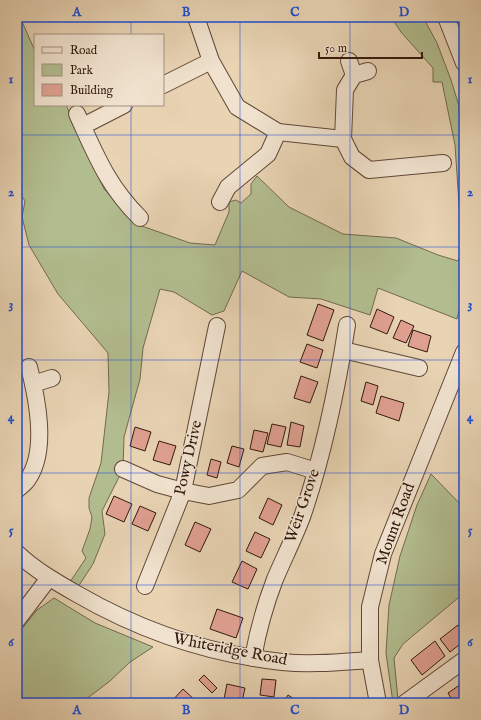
<svg xmlns="http://www.w3.org/2000/svg" width="481" height="720" viewBox="0 0 481 720" font-family="'IM FELL English',serif">
	<rect width="100%" height="100%" fill="#e8d3b3"/>
	<filter id="stains"><feTurbulence type="fractalNoise" baseFrequency=".005" numOctaves="4"/><feColorMatrix values="0 0 0 0 .2 0 0 0 0 .09 0 0 0 0 .02 0 0 0 .5 -.17"/></filter>
	<radialGradient id="worn" r=".72"><stop offset=".6" stop-color="#630" stop-opacity="0"/><stop offset="1" stop-color="#630" stop-opacity=".3"/></radialGradient>
	<g fill="#b2bd8f" stroke="#726a4e">
		<polygon points="17,17 20,17 35,51 35,105 66,105 104,189 139,225 190,243 215,245 229,212 229,202 236,200 241,203 251,194 251,184 257,176 289,207 343,234 396,238 438,255 458,261 464,243 464,289 457,319 378,288 370,315 321,299 289,297 242,271 224,311 212,315 174,292 160,289 143,348 140,379 124,437 123,469 102,511 105,534 93,564 74,593 66,588 86,558 82,551 90,529 92,517 89,508 89,498 101,463 109,392 108,353 58,294 29,245 22,217 25,201 17,189"/>
		<polygon points="391,17 423,17 437,43 451,80 464,122 464,227 460,219 455,145 442,82 433,82 433,68 401,32"/>
		<polygon points="431,474 464,508 464,593 403,644 394,658 398,700 393,703 386,653 389,605 400,556 417,505"/>
		<polygon points="54,598 95,623 153,647 130,662 110,681 81,703 17,703 17,635 37,610"/>
	</g>
	<g fill="#e0a091" stroke="#32180d">
		<polygon points="318,304 334,310 323,341 307,335"/>
		<polygon points="377,309 394,317 387,334 370,327"/>
		<polygon points="401,320 414,326 406,343 393,338"/>
		<polygon points="413,330 431,336 427,352 408,346"/>
		<polygon points="307,344 323,350 317,368 300,362"/>
		<polygon points="301,376 318,382 310,403 294,398"/>
		<polygon points="366,382 378,386 373,405 361,401"/>
		<polygon points="381,396 404,403 399,421 376,413"/>
		<polygon points="291,422 304,426 300,447 287,445"/>
		<polygon points="272,424 286,427 281,447 267,444"/>
		<polygon points="135,427 151,432 145,451 130,446"/>
		<polygon points="254,430 268,433 263,452 250,449"/>
		<polygon points="159,441 176,446 170,465 153,460"/>
		<polygon points="232,446 244,449 239,467 227,463"/>
		<polygon points="211,459 221,462 217,478 207,475"/>
		<polygon points="114,496 132,504 124,522 106,514"/>
		<polygon points="268,498 282,505 273,525 259,518"/>
		<polygon points="140,506 156,513 148,531 132,524"/>
		<polygon points="195,522 211,529 200,552 185,545"/>
		<polygon points="255,532 270,539 261,558 246,551"/>
		<polygon points="242,561 257,569 248,589 232,582"/>
		<polygon points="217,609 243,618 236,638 210,629"/>
		<polygon points="458,625 464,633 464,641 450,652 440,639"/>
		<polygon points="435,641 445,656 422,675 411,660"/>
		<polygon points="204,675 217,688 212,693 199,680"/>
		<polygon points="262,679 276,680 274,697 260,695"/>
		<polygon points="464,682 464,703 454,703 448,693"/>
		<polygon points="227,684 245,688 242,702 224,699"/>
		<polygon points="183,689 198,703 170,703"/>
		<polygon points="288,695 300,703 283,703"/>
		<polygon points="440,698 444,703 432,703"/>
	</g>
	<g fill="none" stroke-linecap="round" stroke-linejoin="round">
		<g stroke="#604736" stroke-width="18">
			<g id="minor">
				<polyline points="196,17 211,61 237,107 278,132 343,139 352,157 369,170 443,163"/>
				<polyline points="446,17 464,63"/>
				<polyline points="349,61 354,75"/>
				<polyline points="163,85 211,61"/>
				<path d="M77,114c19,41 30,71 63,104"/>
				<polyline points="83,126 124,105"/>
				<polyline points="343,139 345,90 354,75 368,71"/>
				<polyline points="220,202 228,187 268,154 278,132"/>
				<polyline points="343,350 419,368"/>
				<polyline points="33,384 52,378"/>
				<polyline points="123,469 157,484 183,491 209,496 238,490 262,466 287,462 316,471"/>
				<path d="M17,490c3,-3 9,-7 11,-11 20,-29 9,-81 1,-112"/>
				<path d="M17,553c18,17 39,29 60,41 64,37 131,60 205,68 29,3 58,0 88,-2"/>
				<polyline points="145,586 183,491 217,326"/>
				<polyline points="17,620 49,578"/>
				<path d="M253,658c5,-28 12,-53 22,-79 9,-21 19,-41 27,-62 21,-61 35,-128 45,-192"/>
				<polyline points="378,703 370,660 370,607 383,554 464,352"/>
				<polyline points="405,703 464,660"/>
			</g>
		</g>
		<use href="#minor" stroke="#f0e2ce" stroke-width="16"/>
	</g>
	<path fill="none" stroke="#1d4ed8" stroke-width="1" stroke-opacity="0.55" d="M131,17v18M240,17v686M350,17v686M131,105v598M17,135h447M17,247h447M17,360h447M17,473h447M17,585h447"/>
	<g text-anchor="middle" dominant-baseline="central" stroke-width="3" stroke-linejoin="round" paint-order="stroke">
		<g font-size="16" fill="#32180d" stroke="#f0e2ce">
			<text transform="translate(189 458) rotate(-77)">Powy Drive</text>
			<text transform="translate(303 506) rotate(-71)">Weir Grove</text>
			<text transform="translate(396 524) rotate(-70)">Mount Road</text>
			<text transform="translate(230 650) rotate(11)">Whiteridge Road</text>
		</g>
	</g>
	<rect width="481" height="720" fill="none" stroke="#e8d3b3" stroke-width="44"/>
	<rect x="34" y="34" width="130" height="72" fill="#f0e2ce" stroke="#a49181"/>
	<rect x="42" y="47" width="20" height="6" fill="#f0e2ce" stroke="#a49181"/>
	<text x="70" y="54" font-size="12" fill="#32180d">Road</text>
	<rect x="42" y="64" width="20" height="12" fill="#b2bd8f" stroke="#a49181"/>
	<text x="70" y="74" font-size="12" fill="#32180d">Park</text>
	<rect x="42" y="84" width="20" height="12" fill="#e0a091" stroke="#a49181"/>
	<text x="70" y="94" font-size="12" fill="#32180d">Building</text>
	<path d="M319 52v6h103v-6" fill="none" stroke="#32180d" stroke-width="2"/>
	<text x="325" y="52" font-size="12" fill="#32180d" stroke="#f0e2ce" stroke-width="3" paint-order="stroke">50 m</text>
	<rect x="22" y="22" width="437" height="676" fill="none" stroke="#1d4ed8" stroke-width="1.5"/>
	<g font-size="13" text-anchor="middle" font-weight="bold" fill="#1d4ed8">
		<text x="77" y="16">A</text>
		<text x="186" y="16">B</text>
		<text x="295" y="16">C</text>
		<text x="404" y="16">D</text>
		<text x="11" y="83">1</text>
		<text x="470" y="83">1</text>
		<text x="11" y="196">2</text>
		<text x="470" y="196">2</text>
		<text x="11" y="308">3</text>
		<text x="470" y="308">3</text>
		<text x="11" y="421">4</text>
		<text x="470" y="421">4</text>
		<text x="11" y="534">5</text>
		<text x="470" y="534">5</text>
		<text x="11" y="646">6</text>
		<text x="470" y="646">6</text>
		<text x="77" y="714">A</text>
		<text x="186" y="714">B</text>
		<text x="295" y="714">C</text>
		<text x="404" y="714">D</text>
	</g>
	<rect width="100%" height="100%" filter="url(#stains)"/>
	<rect width="100%" height="100%" fill="url(#worn)"/>
</svg>
